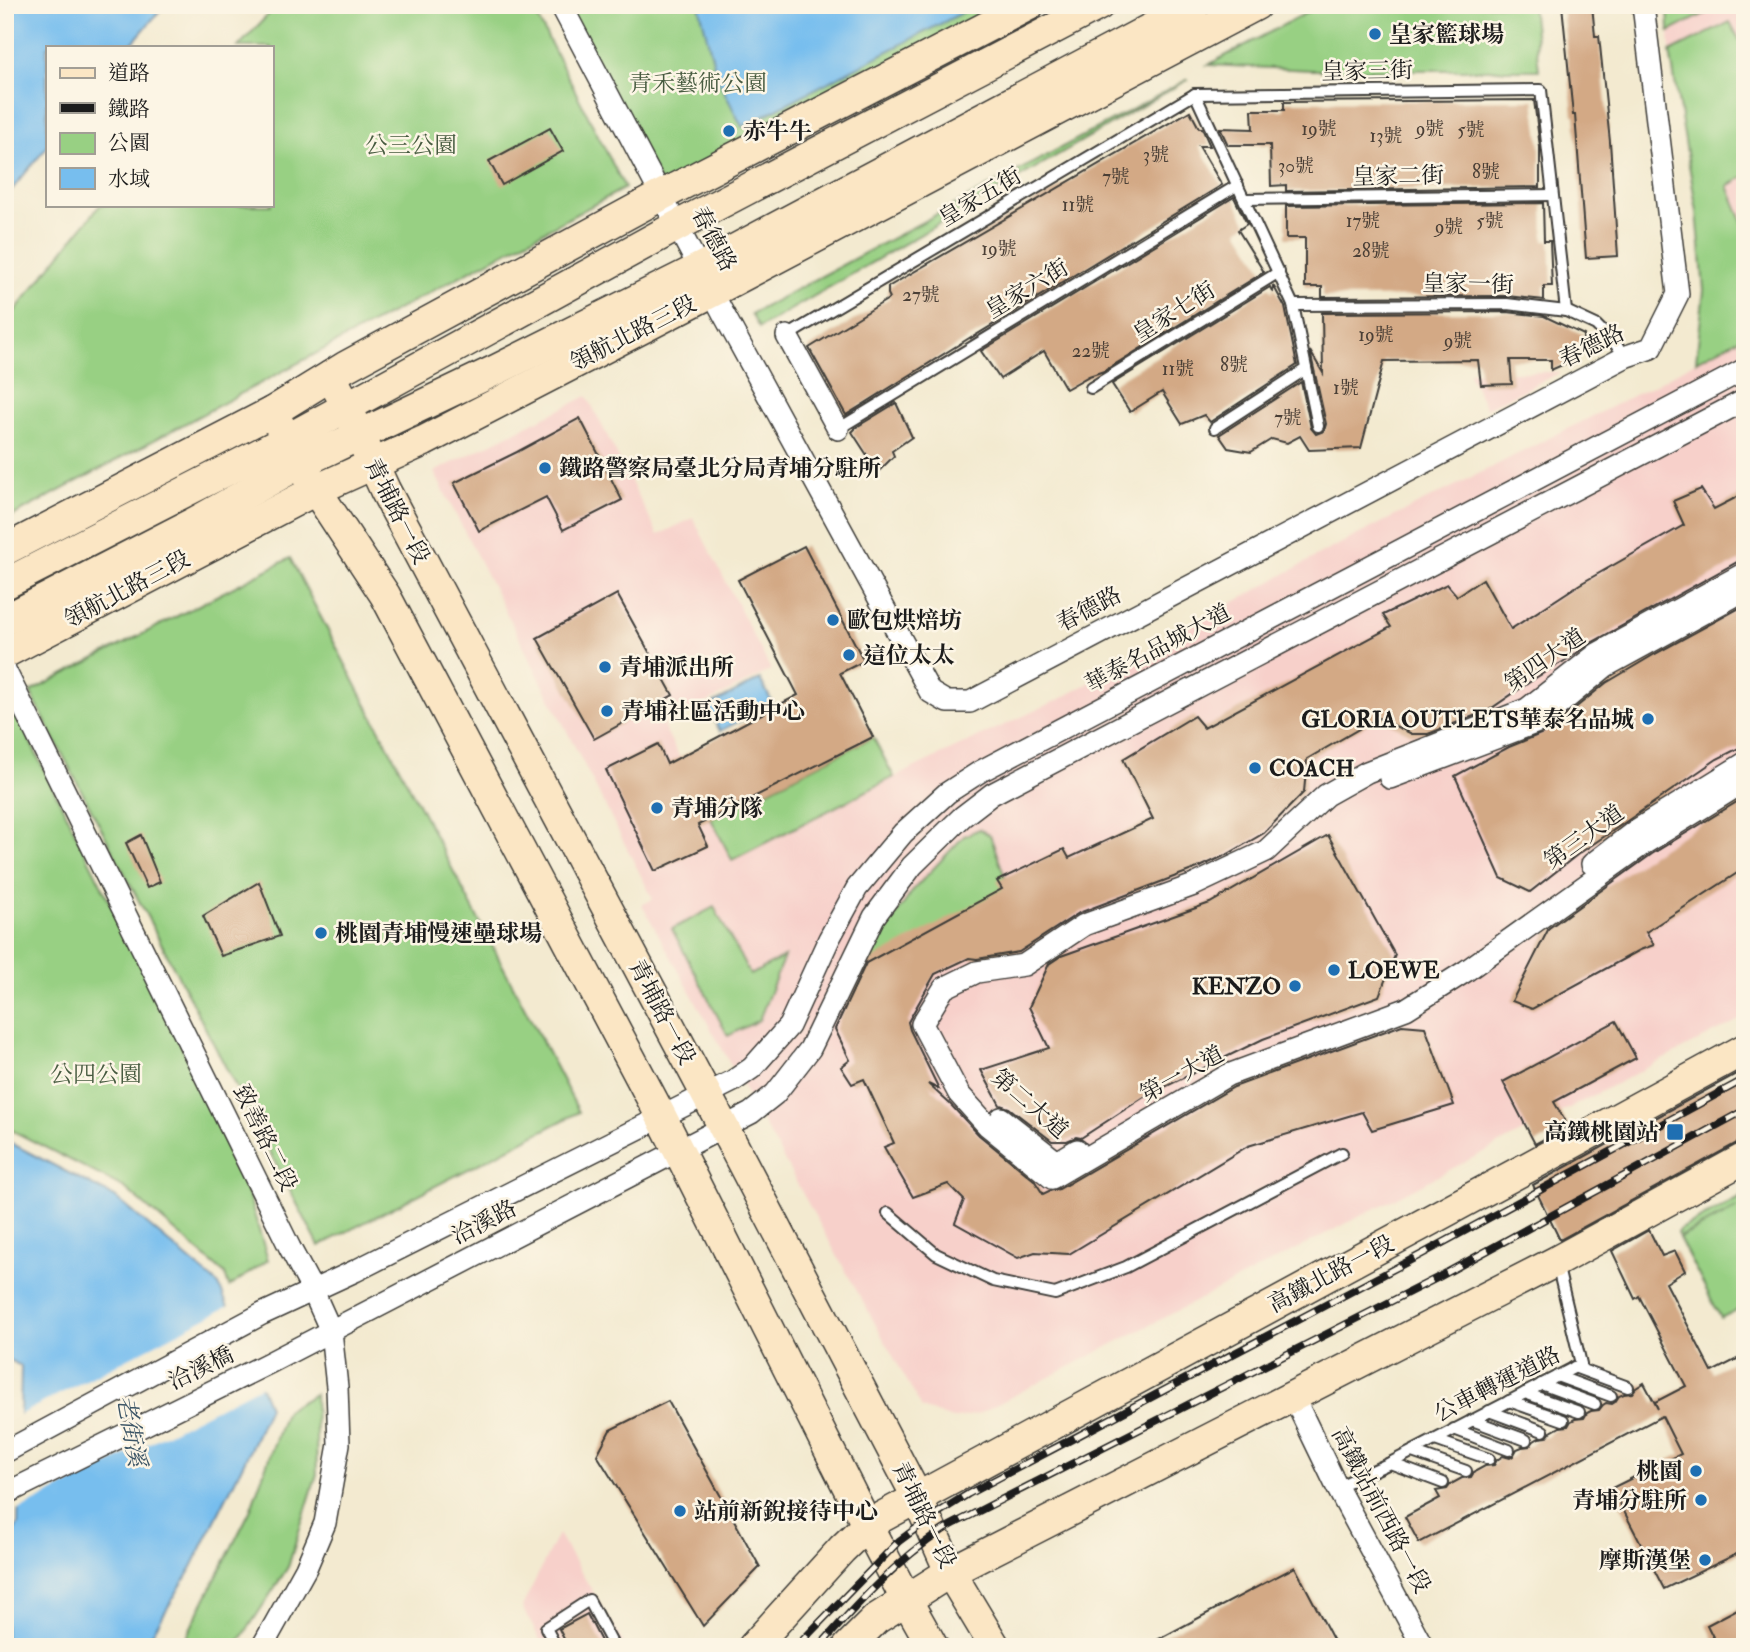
<svg xmlns="http://www.w3.org/2000/svg" width="1750" height="1652" viewBox="0 0 1750 1652" font-family="'IM FELL Double Pica','Noto Serif TC',serif">
	<rect width="100%" height="100%" fill="#fcf5e5"/>
	<filter id="ink" filterUnits="userSpaceOnUse"><feTurbulence type="fractalNoise" baseFrequency=".0143" numOctaves="2"/><feDisplacementMap in="SourceGraphic" scale="14" xChannelSelector="R" yChannelSelector="G"/><feConvolveMatrix kernelMatrix="1 2 1 2 8 2 1 2 1" color-interpolation-filters="sRGB"/></filter>
	<filter id="wash" filterUnits="userSpaceOnUse"><feTurbulence type="fractalNoise" baseFrequency=".00686" numOctaves="4" result="noise"/><feDisplacementMap in="SourceGraphic" scale="28" xChannelSelector="R" yChannelSelector="G"/><feGaussianBlur stdDeviation="1.57" result="paint"/><feColorMatrix in="noise" values="0 0 0 0 0 0 0 0 0 0 0 0 0 0 0 0 0 1.4 0 .05"/><feComposite in="paint" operator="in"/></filter>
	<g filter="url(#wash)">
		<rect width="100%" height="100%" fill="#f3ead0"/>
		<g fill="#f7d0ca">
			<polygon points="1668,5 1745,5 1745,1017 978,1414 952,1419 922,1408 642,905 653,899 434,472 587,396 658,535 693,518 771,670 663,725 732,860 917,766 1062,698 1326,551 1658,383 1696,361 1704,290 1697,212 1670,52"/>
			<polygon points="1468,372 1561,372 1486,408"/>
			<polygon points="558,1534 626,1647 544,1647 522,1607"/>
		</g>
		<g fill="#98d083" stroke="#5a7650" stroke-width="2">
			<polygon points="277,5 531,5 625,188 5,520 5,323 100,205 271,205 271,47 238,47"/>
			<polygon points="566,5 1012,5 662,186"/>
			<polygon points="1321,5 1532,5 1539,70 1311,70 1208,65"/>
			<polygon points="1668,5 1722,5 1669,32"/>
			<polygon points="1730,22 1745,50 1745,176 1728,186 1745,228 1745,336 1696,361 1704,290 1697,212 1670,52"/>
			<polygon points="1189,79 759,328 751,314"/>
			<polygon points="290,558 579,1112 319,1246 30,692"/>
			<polygon points="5,691 238,1160 268,1260 229,1287 225,1274 125,1188 5,1127"/>
			<polygon points="873,737 894,777 732,860 711,819"/>
			<polygon points="979,829 990,835 1010,891 868,963 881,937 914,889 964,836"/>
			<polygon points="714,907 750,975 784,957 759,1020 728,1036 672,929"/>
			<polygon points="1745,1195 1745,1306 1721,1318 1679,1238 1737,1208 1679,1237 1677,1233 1680,1229"/>
			<polygon points="315,1394 317,1474 288,1567 236,1647 181,1647 250,1511 286,1410"/>
		</g>
		<g fill="#77beee" stroke="#4a6d85" stroke-width="2">
			<polygon points="5,5 165,5 129,47 47,47 47,147 5,198"/>
			<polygon points="699,5 977,5 742,127 717,77"/>
			<polygon points="760,679 773,704 720,731 707,707"/>
			<polygon points="5,1140 115,1197 219,1285 269,1407 249,1452 192,1567 144,1647 5,1647 5,1540 18,1525 21,1366 5,1358"/>
		</g>
		<polygon fill="#f3ead0" points="231,1305 264,1384 15,1512 17,1416"/>
		<g id="blocks">
			<g fill="#d3a985">
				<polygon points="1562,5 1592,5 1595,36 1599,36 1610,142 1618,256 1586,258 1575,115 1573,115"/>
				<polygon points="1534,100 1540,147 1540,187 1286,191 1286,185 1271,186 1270,145 1228,145 1220,128 1253,129 1252,110 1284,110 1284,102"/>
				<polygon points="1190,111 1199,128 1202,128 1210,146 1199,146 1222,185 971,338 971,337 846,415 809,348 890,298 888,294 888,287"/>
				<polygon points="550,128 563,151 502,185 489,161"/>
				<polygon points="1234,197 1247,224 1238,230 1264,272 1104,371 1089,376 1066,389 1044,351 1000,379 981,351"/>
				<polygon points="1543,203 1544,241 1550,241 1552,286 1544,286 1544,300 1507,296 1322,297 1322,287 1305,287 1305,238 1286,238 1286,206"/>
				<polygon points="1273,285 1285,307 1297,365 1210,422 1204,415 1182,424 1162,392 1130,412 1112,384 1270,287 1273,293"/>
				<polygon points="1507,312 1544,316 1584,335 1576,359 1551,370 1551,360 1510,360 1512,384 1481,385 1478,360 1384,361 1361,448 1309,450 1300,436 1287,443 1272,439 1251,452 1228,448 1219,435 1301,382 1311,428 1316,434 1324,431 1326,424 1310,351 1323,373 1322,313"/>
				<polygon points="896,403 912,437 892,451 894,456 878,472 852,432 855,429 855,428"/>
				<polygon points="580,418 622,500 563,530 546,497 479,531 454,483 517,452"/>
				<polygon points="1701,489 1714,509 1745,493 1745,560 1739,561 1591,643 1571,657 1537,677 1489,710 1428,734 1412,734 1378,718 1307,759 1304,792 1264,833 1228,854 1200,867 1079,913 1019,952 977,959 969,958 935,974 908,1022 910,1030 939,1089 928,1084 950,1104 979,1135 1034,1180 1043,1194 1049,1191 1059,1189 1234,1087 1402,1025 1425,1027 1454,1105 1372,1130 1362,1112 1248,1146 1069,1254 1035,1252 1018,1258 955,1223 964,1200 948,1184 913,1197 884,1147 894,1143 864,1079 852,1084 841,1067 850,1060 835,1029 866,963 1002,889 997,881 1064,849 1069,858 1153,819 1123,759 1194,716 1204,728 1391,627 1383,615 1447,584 1457,596 1483,579 1511,629 1580,584 1684,525 1673,501"/>
				<polygon points="804,546 864,661 840,673 873,737 698,825 708,846 655,871 606,770 658,744 667,764 798,695 738,580"/>
				<polygon points="617,594 673,695 594,739 537,638"/>
				<polygon points="1745,605 1745,745 1717,759 1627,821 1577,855 1530,892 1501,878 1455,776 1509,747 1546,732 1606,683 1655,654"/>
				<polygon points="1745,797 1745,868 1646,932 1654,945 1640,950 1532,1009 1512,1001 1549,928 1652,854"/>
				<polygon points="141,835 160,882 147,888 126,843"/>
				<polygon points="1328,835 1395,955 1379,996 1263,1039 1144,1097 1081,1138 1076,1137 1067,1141 1052,1141 1009,1108 1000,1105 981,1070 1049,1048 1029,1007 1049,964 1061,956 1210,903"/>
				<polygon points="259,882 280,936 221,956 203,916"/>
				<polygon points="1616,1021 1636,1058 1554,1102 1568,1126 1535,1144 1503,1082"/>
				<polygon points="1745,1069 1745,1141 1737,1143 1560,1240 1533,1185"/>
				<polygon points="1649,1230 1662,1256 1675,1251 1685,1271 1666,1283 1712,1372 1745,1355 1745,1550 1664,1589 1612,1488 1681,1454 1662,1416 1419,1543 1405,1517 1440,1498 1436,1491 1447,1489 1451,1484 1462,1478 1471,1477 1474,1472 1485,1466 1494,1465 1497,1460 1503,1456 1510,1458 1513,1456 1517,1449 1522,1447 1530,1446 1534,1441 1539,1438 1547,1437 1551,1432 1560,1427 1568,1426 1571,1421 1575,1419 1584,1418 1587,1413 1591,1411 1599,1410 1603,1405 1606,1403 1612,1404 1615,1402 1619,1396 1624,1394 1632,1393 1636,1388 1644,1383 1658,1409 1655,1402 1686,1386 1639,1296 1635,1299 1612,1251"/>
				<polygon points="668,1401 760,1567 703,1626 597,1455 610,1430"/>
				<polygon points="1295,1567 1337,1647 1144,1647"/>
				<polygon points="1745,1605 1745,1639 1730,1647 1718,1647 1707,1625"/>
				<polygon points="587,1614 604,1647 568,1647 559,1629"/>
			</g>
		</g>
	</g>
	<g filter="url(#ink)">
		<use href="#blocks" fill-opacity="0" stroke="#3c3b37" stroke-width="2"/>
		<g fill="none" stroke-linecap="round" stroke-linejoin="round">
			<g stroke="#3c3b37" stroke-width="14">
				<g id="lane">
					<polyline points="1195,94 1541,90 1566,311"/>
					<polyline points="1195,94 1293,305 1318,426"/>
					<polyline points="1245,199 1552,195"/>
					<polyline points="1293,305 1507,304 1566,311 1596,325 1627,356"/>
					<polyline points="787,336 1195,94"/>
					<polyline points="1091,388 1279,272"/>
					<polyline points="1215,428 1306,369"/>
					<polyline points="838,429 1238,185"/>
					<polyline points="888,1213 936,1254 993,1281 1055,1294 1126,1267 1342,1153"/>
					<polyline points="1574,1367 1628,1387"/>
					<polyline points="1557,1376 1611,1396"/>
					<polyline points="1541,1384 1595,1404"/>
					<polyline points="1525,1393 1579,1412"/>
					<polyline points="1509,1401 1563,1420"/>
					<polyline points="1489,1411 1543,1431"/>
					<polyline points="1472,1420 1526,1440"/>
					<polyline points="1454,1429 1509,1450"/>
					<polyline points="1435,1440 1489,1459"/>
					<polyline points="1412,1452 1466,1471"/>
					<polyline points="1390,1463 1443,1483"/>
					<polyline points="1337,1487 1390,1463 1581,1364 1557,1264"/>
					<polyline points="556,1647 546,1628 589,1600 614,1647"/>
				</g>
			</g>
			<g stroke="#3c3b37" stroke-width="24">
				<g id="street">
					<polyline points="561,5 723,313 930,692 947,702 970,702 1627,356 1651,348 1678,294 1643,5"/>
					<polyline points="787,336 838,429"/>
					<polyline points="1745,573 1597,654 1527,709 1367,772 1326,795 1266,851 1194,885 1084,925 1024,965 977,972 944,988 922,1024 959,1094 987,1125 1052,1178 1228,1075 1406,1009 1466,971 1645,843 1745,781"/>
					<polyline points="5,670 290,1248 313,1291 331,1331 337,1387 339,1444 325,1523 306,1568 262,1647"/>
					<polyline points="1390,778 1538,722 1606,666 1745,590"/>
					<polyline points="1592,864 1635,831 1745,763"/>
					<polyline points="1001,1118 1057,1162 1077,1150"/>
					<polyline points="1293,1396 1337,1487 1423,1647"/>
					<polyline points="5,1452 262,1314 355,1271 733,1081 752,1068 789,1026 829,939 857,888 903,833 947,793 981,771 1745,369"/>
					<polyline points="5,1494 269,1363 751,1113 775,1094 810,1049 874,917 912,866 962,817 992,794 1745,400"/>
				</g>
			</g>
			<g stroke="#3c3b37" stroke-width="33">
				<g id="secondary">
					<polyline points="331,376 347,407 385,490 724,1128 917,1497 950,1572 995,1647"/>
					<polyline points="272,412 316,490 385,595 662,1118 867,1525 906,1599 933,1647"/>
					<polyline points="5,550 272,412 345,367 662,195 1029,5"/>
					<polyline points="5,584 288,439 677,226 1099,5"/>
					<polyline points="5,620 195,522 301,463 498,369 700,268 1195,5"/>
					<polyline points="5,653 316,490 424,441 712,292 1256,5"/>
					<polyline points="753,1647 842,1549 867,1525 1569,1145 1745,1049"/>
					<polyline points="848,1647 876,1619 950,1572 1557,1261 1745,1158"/>
				</g>
			</g>
			<use href="#lane" stroke="#fff" stroke-width="10"/>
			<use href="#street" stroke="#fff" stroke-width="21"/>
			<use href="#secondary" stroke="#fbe6c4" stroke-width="30"/>
			<g stroke="#1c1c1c" stroke-width="8">
				<g id="rail">
					<polyline points="796,1647 899,1541 933,1516 968,1494 1424,1253 1745,1079"/>
					<path d="M819,1647c37,-42 77,-86 124,-117 11,-7 23,-12 34,-18l460,-234 308,-168"/>
				</g>
			</g>
			<use href="#rail" stroke="#fcf5e5" stroke-width="5" stroke-dasharray="16" stroke-linecap="butt"/>
		</g>
	</g>
	<g fill="#1f6fb2" stroke="#fcf5e5" stroke-width="2.5">
		<circle cx="1375" cy="34" r="7"/>
		<circle cx="729" cy="131" r="7"/>
		<circle cx="545" cy="468" r="7"/>
		<circle cx="833" cy="620" r="7"/>
		<circle cx="849" cy="655" r="7"/>
		<circle cx="605" cy="667" r="7"/>
		<circle cx="607" cy="711" r="7"/>
		<circle cx="1648" cy="719" r="7"/>
		<circle cx="1255" cy="768" r="7"/>
		<circle cx="657" cy="808" r="7"/>
		<circle cx="321" cy="933" r="7"/>
		<circle cx="1334" cy="970" r="7"/>
		<circle cx="1295" cy="986" r="7"/>
		<rect x="1666" y="1123" width="18" height="18" rx="3.5"/>
		<circle cx="1696" cy="1471" r="7"/>
		<circle cx="1701" cy="1500" r="7"/>
		<circle cx="680" cy="1511" r="7"/>
		<circle cx="1705" cy="1560" r="7"/>
	</g>
	<g text-anchor="middle" dominant-baseline="central" stroke-width="5" stroke-linejoin="round" paint-order="stroke">
		<g font-size="19" fill="#4a3f36">
			<text x="1319" y="129">19號</text>
			<text x="1430" y="129">9號</text>
			<text x="1471" y="130">5號</text>
			<text x="1386" y="136">13號</text>
			<text x="1156" y="155">3號</text>
			<text x="1296" y="166">30號</text>
			<text x="1486" y="172">8號</text>
			<text x="1116" y="177">7號</text>
			<text x="1078" y="205">11號</text>
			<text x="1363" y="221">17號</text>
			<text x="1490" y="221">5號</text>
			<text x="1449" y="227">9號</text>
			<text x="999" y="249">19號</text>
			<text x="1371" y="251">28號</text>
			<text x="921" y="295">27號</text>
			<text x="1376" y="335">19號</text>
			<text x="1458" y="341">9號</text>
			<text x="1091" y="351">22號</text>
			<text x="1234" y="365">8號</text>
			<text x="1178" y="369">11號</text>
			<text x="1346" y="388">1號</text>
			<text x="1288" y="418">7號</text>
		</g>
		<g font-size="23" font-weight="bold" fill="#1c1c1c" stroke="#fcf5e5" text-anchor="start">
			<text x="1389" y="34">皇家籃球場</text>
			<text x="743" y="131">赤牛牛</text>
			<text x="559" y="468">鐵路警察局臺北分局青埔分駐所</text>
			<text x="847" y="620">歐包烘焙坊</text>
			<text x="863" y="655">這位太太</text>
			<text x="619" y="667">青埔派出所</text>
			<text x="621" y="711">青埔社區活動中心</text>
			<text x="1634" y="719" text-anchor="end">GLORIA OUTLETS華泰名品城</text>
			<text x="1269" y="768">COACH</text>
			<text x="671" y="808">青埔分隊</text>
			<text x="335" y="933">桃園青埔慢速壘球場</text>
			<text x="1348" y="970">LOEWE</text>
			<text x="1281" y="986" text-anchor="end">KENZO</text>
			<text x="1659" y="1132" text-anchor="end">高鐵桃園站</text>
			<text x="1682" y="1471" text-anchor="end">桃園</text>
			<text x="1687" y="1500" text-anchor="end">青埔分駐所</text>
			<text x="694" y="1511">站前新銳接待中心</text>
			<text x="1691" y="1560" text-anchor="end">摩斯漢堡</text>
		</g>
		<g font-size="23" fill="#1c1c1c" stroke="#fcf5e5">
			<text transform="translate(1367 71) rotate(-1)">皇家三街</text>
			<text transform="translate(1398 176) rotate(-1)">皇家二街</text>
			<text transform="translate(980 197) rotate(-31)">皇家五街</text>
			<text transform="translate(714 239) rotate(62)">春德路</text>
			<text transform="translate(1468 284) rotate(1)">皇家一街</text>
			<text transform="translate(1027 289) rotate(-31)">皇家六街</text>
			<text transform="translate(1174 312) rotate(-32)">皇家七街</text>
			<text transform="translate(633 333) rotate(-27)">領航北路三段</text>
			<text transform="translate(1592 346) rotate(-26)">春德路</text>
			<text transform="translate(397 511) rotate(63)">青埔路一段</text>
			<text transform="translate(127 589) rotate(-28)">領航北路三段</text>
			<text transform="translate(1089 609) rotate(-28)">春德路</text>
			<text transform="translate(1158 648) rotate(-28)">華泰名品城大道</text>
			<text transform="translate(1545 660) rotate(-35)">第四大道</text>
			<text transform="translate(1584 837) rotate(-36)">第三大道</text>
			<text transform="translate(662 1012) rotate(62)">青埔路一段</text>
			<text transform="translate(1182 1074) rotate(-29)">第一大道</text>
			<text transform="translate(1030 1104) rotate(41)">第二大道</text>
			<text transform="translate(265 1138) rotate(64)">致善路二段</text>
			<text transform="translate(484 1222) rotate(-27)">洽溪路</text>
			<text transform="translate(1331 1274) rotate(-28)">高鐵北路一段</text>
			<text transform="translate(201 1368) rotate(-26)">洽溪橋</text>
			<text transform="translate(1497 1384) rotate(-27)">公車轉運道路</text>
			<text transform="translate(1381 1510) rotate(62)">高鐵站前西路一段</text>
			<text transform="translate(924 1515) rotate(64)">青埔路一段</text>
		</g>
		<g font-size="23" fill="#475b40" stroke="#fcf5e5">
			<text x="698" y="83">青禾藝術公園</text>
			<text x="411" y="145">公三公園</text>
			<text x="96" y="1074">公四公園</text>
		</g>
		<g font-size="24" font-style="italic" fill="#3c5566" stroke="#fcf5e5">
			<text transform="translate(131 1431) rotate(80)">老街溪</text>
		</g>
	</g>
	<rect width="1750" height="1652" fill="none" stroke="#fcf5e5" stroke-width="28"/>
	<rect x="46" y="46" width="228" height="161" fill="#fcf5e5" stroke="#a29e95" stroke-width="2"/>
	<rect x="60" y="68" width="35" height="10" fill="#fbe6c4" stroke="#a29e95" stroke-width="2"/>
	<text x="108" y="80" font-size="21" fill="#1c1c1c">道路</text>
	<rect x="60" y="103" width="35" height="10" fill="#1c1c1c" stroke="#a29e95" stroke-width="2"/>
	<text x="108" y="116" font-size="21" fill="#1c1c1c">鐵路</text>
	<rect x="60" y="133" width="35" height="21" fill="#98d083" stroke="#a29e95" stroke-width="2"/>
	<text x="108" y="150" font-size="21" fill="#1c1c1c">公園</text>
	<rect x="60" y="168" width="35" height="21" fill="#77beee" stroke="#a29e95" stroke-width="2"/>
	<text x="108" y="186" font-size="21" fill="#1c1c1c">水域</text>
</svg>
